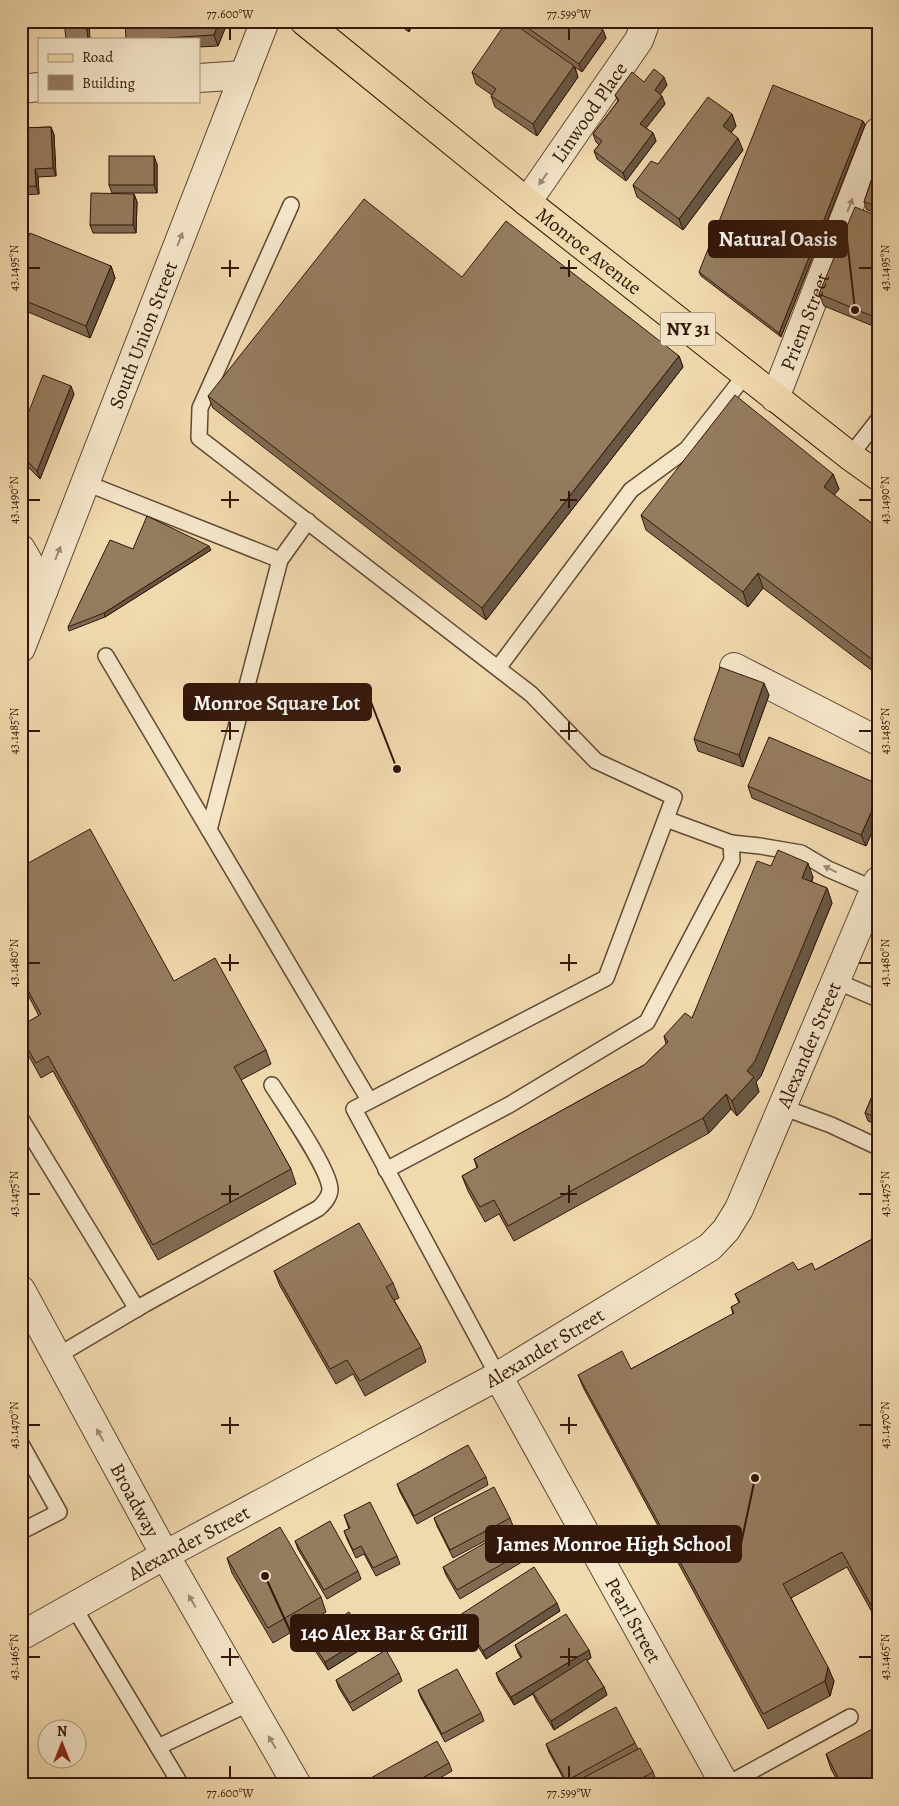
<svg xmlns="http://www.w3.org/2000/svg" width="899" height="1806" viewBox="0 0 899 1806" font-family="Alegreya,serif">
	<rect width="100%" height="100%" fill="#f0d9ad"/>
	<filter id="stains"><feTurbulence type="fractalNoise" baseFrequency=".004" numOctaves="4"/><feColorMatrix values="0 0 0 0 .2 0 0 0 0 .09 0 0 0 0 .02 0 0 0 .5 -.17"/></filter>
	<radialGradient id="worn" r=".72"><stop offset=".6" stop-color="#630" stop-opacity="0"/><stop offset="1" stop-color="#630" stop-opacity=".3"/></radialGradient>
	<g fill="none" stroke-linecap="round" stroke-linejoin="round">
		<g stroke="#624833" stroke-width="18">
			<g id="service">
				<polyline points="291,205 200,408 199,438 531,694 596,761 674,797 606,978 354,1109 498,1376"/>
				<polyline points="850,456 878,420"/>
				<polyline points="86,483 280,560"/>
				<polyline points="106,656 369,1100"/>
				<polyline points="498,668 631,490 687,449 746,374"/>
				<polyline points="209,830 280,560 308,521"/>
				<polyline points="731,843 760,846 801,853 828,869 874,889"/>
				<polyline points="836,981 878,999"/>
				<polyline points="782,1107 831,1125 878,1147"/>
				<polyline points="21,1119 137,1309"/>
				<polyline points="386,1170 509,1105 647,1022 732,860 731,843 666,819"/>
				<path d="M57,1356l88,-52 174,-96c5,-5 11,-11 11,-19 -1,-21 -45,-83 -58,-104"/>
				<polyline points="21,1444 59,1512 22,1531"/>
				<polyline points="73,1606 181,1785"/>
				<polyline points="158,1747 250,1703"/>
				<polyline points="726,1785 850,1717"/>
			</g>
		</g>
		<g stroke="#624833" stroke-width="30">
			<g id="minor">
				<polyline points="199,78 244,75"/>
				<polyline points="21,89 39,87"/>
				<path id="s1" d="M527,202l112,-162 7,-19"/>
				<path id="s2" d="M775,398l103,-266"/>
				<polyline points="21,549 44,589"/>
				<polyline points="734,667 878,741"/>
				<path id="s3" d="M498,1376l227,409"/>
			</g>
		</g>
		<g stroke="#624833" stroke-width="30">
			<g id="tertiary">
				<path id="s4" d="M21,648l244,-627"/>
				<path id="s5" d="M21,1290l144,265 132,230"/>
				<path id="s6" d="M21,1636l144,-81 333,-179 212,-129 16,-17 13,-21 139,-328"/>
			</g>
		</g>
		<g stroke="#33170a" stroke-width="30">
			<g id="primary">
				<path id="s7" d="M304,21l223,181 323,254 28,20"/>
			</g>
		</g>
		<use href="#service" stroke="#f5e6ca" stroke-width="15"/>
		<use href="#minor" stroke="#f5e6ca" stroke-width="28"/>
		<use href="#tertiary" stroke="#f5e6ca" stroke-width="28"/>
		<use href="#primary" stroke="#f0d9ad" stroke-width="28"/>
	</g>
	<g fill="#806b52" stroke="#33170a">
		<polygon points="228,21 218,46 199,47 199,39 126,39"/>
		<polygon points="394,21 414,21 409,32"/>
		<polygon points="517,21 590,21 603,30 606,38 582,72 575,67 578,77 537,136 495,107 491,96 492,95 476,84 472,72 519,28"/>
		<polygon points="871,21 878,21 878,24"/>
		<polygon points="644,82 667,85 660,94 665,104 646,128 653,133 656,141 626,181 597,159 594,151 599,145 596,142 593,134 618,101 615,95"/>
		<polygon points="732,114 736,126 731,133 743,150 683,230 637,197 633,185 658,164"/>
		<polygon points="863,121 865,125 781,337 701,276 699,272"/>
		<polygon points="51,127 54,135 56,176 38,177 39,194 21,195 21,128"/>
		<polygon points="878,160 878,213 867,210 864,202"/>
		<polygon points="157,164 157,193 112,193 109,185"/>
		<polygon points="134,194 137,202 136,233 93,233 90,225"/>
		<polygon points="878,216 878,328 824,306 819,294"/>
		<polygon points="21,255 111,266 115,278 90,338 21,309"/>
		<polygon points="462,277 679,356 683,367 486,620 213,408 208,396"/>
		<polygon points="74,394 40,479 21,460 21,432"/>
		<polygon points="833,474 839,489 834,495 878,528 878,675 763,588 748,607 646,530 641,515"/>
		<polygon points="133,549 211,550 105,617 69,631 68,627"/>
		<polygon points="769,695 743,767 698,751 694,739"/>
		<polygon points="878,784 878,818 866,846 752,798 748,786"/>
		<polygon points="771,866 813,877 812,882 827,888 832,903 761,1076 756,1082 759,1092 737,1116 731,1109 709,1133 514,1241 499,1214 485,1222 468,1191 462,1176 477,1168 474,1159 644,1065 666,1044 664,1036 692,1018"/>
		<polygon points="21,867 266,1050 271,1064 241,1080 291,1169 296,1184 158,1260 53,1071 41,1078 21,1042 21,1026 39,1016 27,993 21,993"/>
		<polygon points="878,1082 878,1125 868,1121 865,1113"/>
		<polygon points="878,1236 878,1623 847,1567 791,1598 834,1681 830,1696 768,1729 584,1389 578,1375 631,1369 733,1314 731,1307 739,1303 735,1294 798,1270 815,1270"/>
		<polygon points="274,1271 393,1283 399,1298 394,1300 421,1347 426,1362 365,1396 353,1374 336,1384 280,1286"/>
		<polygon points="486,1477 488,1485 417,1524 400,1492 397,1484"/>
		<polygon points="344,1515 397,1556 400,1564 376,1576 364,1554 356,1558 347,1539 344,1531 349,1529"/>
		<polygon points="434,1518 510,1518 513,1526 453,1558 437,1526"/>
		<polygon points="295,1541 358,1571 361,1579 327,1599 298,1549"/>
		<polygon points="530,1548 532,1556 460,1599 446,1575 443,1567"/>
		<polygon points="227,1558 321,1597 326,1612 273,1643 232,1573"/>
		<polygon points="560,1611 486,1659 463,1623 460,1615"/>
		<polygon points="365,1637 368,1645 328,1670 312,1646 309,1638"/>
		<polygon points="515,1645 589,1650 591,1658 587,1660 604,1687 607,1695 554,1730 536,1701 533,1694 514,1705 499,1681 496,1673 521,1658 518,1653"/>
		<polygon points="399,1673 402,1681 353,1711 339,1688 336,1680"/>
		<polygon points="418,1690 481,1713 484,1721 445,1742 421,1698"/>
		<polygon points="635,1743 638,1749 653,1772 656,1780 648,1785 583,1785 582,1781 576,1785 567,1785 549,1752 546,1744"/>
		<polygon points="826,1754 878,1785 840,1785 831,1769"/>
		<polygon points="449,1763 452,1771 428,1785 371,1785 369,1779"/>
	</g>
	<g fill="#685742" stroke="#33170a">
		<polygon points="86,21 89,21 90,39 88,39"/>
		<polygon points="219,21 228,21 218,46 214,35"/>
		<polygon points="411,21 414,21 409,32 408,28"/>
		<polygon points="603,30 606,38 582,72 579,64"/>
		<polygon points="574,66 578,77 537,136 533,124"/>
		<polygon points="664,77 667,85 658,98 655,90"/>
		<polygon points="662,96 665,104 643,132 640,124"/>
		<polygon points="732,114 736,126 727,138 723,126"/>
		<polygon points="863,121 865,125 781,337 779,333"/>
		<polygon points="51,127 54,135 56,176 53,168"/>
		<polygon points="653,133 656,141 626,181 623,173"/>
		<polygon points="738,138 743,150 683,230 679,219"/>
		<polygon points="154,156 157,164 157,193 154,185"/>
		<polygon points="35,169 38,177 39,194 36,186"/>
		<polygon points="134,194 137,202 136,233 133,225"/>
		<polygon points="111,266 115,278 90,338 86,326"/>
		<polygon points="679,356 683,367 486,620 482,608"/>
		<polygon points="71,386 74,394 40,479 37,471"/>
		<polygon points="833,474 839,489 829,502 824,487"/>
		<polygon points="209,546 211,550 105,617 104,613"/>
		<polygon points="758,573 763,588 748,607 743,592"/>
		<polygon points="764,683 769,695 743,767 739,755"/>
		<polygon points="878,797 878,818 866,846 861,835"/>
		<polygon points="808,863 813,877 807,893 802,878"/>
		<polygon points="827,888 832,903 761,1076 756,1082 759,1092 737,1116 732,1101 747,1071"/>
		<polygon points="726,1094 731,1109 709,1133 703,1118"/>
		<polygon points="557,1603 560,1611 486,1659 483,1651"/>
		<polygon points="365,1637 368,1645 328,1670 325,1662"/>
		<polygon points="589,1650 591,1658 514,1705 511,1697"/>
		<polygon points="828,1667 834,1681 830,1696 825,1681"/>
		<polygon points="604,1687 607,1695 554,1730 551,1721"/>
	</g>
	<g fill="#957c5f" stroke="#33170a">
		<polygon points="64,21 86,21 88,39 66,39"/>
		<polygon points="125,21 219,21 214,35 148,39 126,39"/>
		<polygon points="399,21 411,21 408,28"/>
		<polygon points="507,21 510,21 574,66 533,124 491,96 496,89 472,72"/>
		<polygon points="518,21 590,21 603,30 579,64"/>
		<polygon points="654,69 664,77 655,90 662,96 640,124 653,133 623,173 594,151 602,141 593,134 619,100 615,95 632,72 644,82"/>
		<polygon points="773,85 863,121 779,333 699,272"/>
		<polygon points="708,97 732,114 723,126 738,138 679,219 633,185 651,161 658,164"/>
		<polygon points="51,127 53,168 35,169 36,186 21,187 21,128"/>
		<rect x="109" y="156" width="45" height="29"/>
		<polygon points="878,160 878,206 864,202"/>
		<polygon points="91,193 134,194 133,225 90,225"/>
		<polygon points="364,199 462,277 506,221 679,356 482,608 208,396"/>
		<polygon points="855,207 878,216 878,316 877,318 819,294"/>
		<polygon points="30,233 111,266 86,326 21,299 21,255"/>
		<polygon points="43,375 71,386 37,471 21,455 21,432"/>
		<polygon points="735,395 833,474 824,487 878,528 878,664 758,573 743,592 641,515"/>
		<polygon points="147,516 209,546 104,613 68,627 110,540 133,549"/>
		<polygon points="720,667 764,683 739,755 694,739"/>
		<polygon points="769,737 878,784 878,797 861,835 748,786"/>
		<polygon points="90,829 174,981 215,958 266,1050 234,1067 291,1169 153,1245 48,1056 36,1063 21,1037 21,1026 41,1014 21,978 21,867"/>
		<polygon points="778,850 808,863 802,878 827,888 755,1061 747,1071 754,1077 732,1101 726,1094 703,1118 508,1226 494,1200 480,1207 462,1176 478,1167 474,1159 644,1065 668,1042 664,1036 685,1013 692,1018 757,861 771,866"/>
		<polygon points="878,1082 878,1118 865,1113"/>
		<polygon points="359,1223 393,1283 386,1287 421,1347 360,1381 347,1360 330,1369 274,1271"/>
		<polygon points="878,1236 878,1618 842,1552 783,1584 828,1667 825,1681 763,1714 578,1375 622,1351 631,1369 734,1313 731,1307 740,1302 735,1294 793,1262 798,1270 812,1263 815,1270"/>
		<polygon points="468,1445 486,1477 414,1516 397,1484"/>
		<polygon points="494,1487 510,1518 450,1550 434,1518"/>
		<polygon points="370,1502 397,1556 373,1568 361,1546 353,1550 344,1531 350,1528 344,1515"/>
		<polygon points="330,1521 358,1571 324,1590 295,1541"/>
		<polygon points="516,1525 530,1548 457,1590 443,1567"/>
		<polygon points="280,1527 321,1597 268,1628 227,1558"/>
		<polygon points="534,1567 557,1603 483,1651 460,1615"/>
		<polygon points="349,1612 365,1637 325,1662 309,1638"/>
		<polygon points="566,1614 589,1650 511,1697 496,1673 522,1657 515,1645"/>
		<polygon points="386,1650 399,1673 350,1703 336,1680"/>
		<polygon points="586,1659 604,1687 551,1721 533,1693"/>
		<polygon points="457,1669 481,1713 442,1734 418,1690"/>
		<polygon points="616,1707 635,1743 566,1781 546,1744"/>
		<polygon points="878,1726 878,1785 842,1785 826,1754"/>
		<polygon points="437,1741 449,1763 410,1785 372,1785 369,1779"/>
		<polygon points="640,1748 653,1772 630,1785 584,1785 581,1779"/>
	</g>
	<defs><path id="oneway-solid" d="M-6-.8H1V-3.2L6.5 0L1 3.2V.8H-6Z" transform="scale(1.25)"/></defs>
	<g fill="#9e8974">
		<use href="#oneway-solid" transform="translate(543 179) rotate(125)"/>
		<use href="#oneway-solid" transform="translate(850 205) rotate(-69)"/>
		<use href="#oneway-solid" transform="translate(180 239) rotate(-69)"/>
		<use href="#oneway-solid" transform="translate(58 553) rotate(-68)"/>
		<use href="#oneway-solid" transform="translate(830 869) rotate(-154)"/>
		<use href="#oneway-solid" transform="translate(100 1435) rotate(-119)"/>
		<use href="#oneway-solid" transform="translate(192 1601) rotate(-120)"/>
		<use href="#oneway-solid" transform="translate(272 1742) rotate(-120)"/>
	</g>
	<path fill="none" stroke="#33170a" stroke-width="2" d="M230,28v12M569,28v12M230,260v17M569,260v17M28,268h12M221,268h18M560,268h17M859,268h13M230,491v17M569,491v17M28,500h12M221,500h18M560,500h17M859,500h13M230,722v18M569,722v18M28,731h12M221,731h18M560,731h17M859,731h13M230,954v17M569,954v17M28,963h12M221,963h18M560,963h17M859,963h13M230,1185v18M569,1185v18M28,1194h12M221,1194h18M560,1194h17M859,1194h13M230,1417v17M569,1417v17M28,1425h12M221,1425h18M560,1425h17M859,1425h13M230,1648v18M569,1648v18M28,1657h12M221,1657h18M560,1657h17M859,1657h13M230,1766v12M569,1766v12"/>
	<g text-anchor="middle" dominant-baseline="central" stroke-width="5" stroke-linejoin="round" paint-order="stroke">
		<rect fill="#f5e6ca" stroke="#6d5544" stroke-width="1" x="660.5" y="312.5" width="55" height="33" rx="4"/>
		<g font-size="19" font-weight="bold" fill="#33170a">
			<text x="688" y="329">NY 31</text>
		</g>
		<g font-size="20" fill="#33170a" stroke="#f5e6ca">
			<text stroke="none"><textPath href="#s1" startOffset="109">Linwood Place</textPath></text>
			<text stroke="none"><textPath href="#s7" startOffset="366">Monroe Avenue</textPath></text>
			<text stroke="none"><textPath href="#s2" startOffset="82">Priem Street</textPath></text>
			<text stroke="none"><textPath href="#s4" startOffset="336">South Union Street</textPath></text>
			<text stroke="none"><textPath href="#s6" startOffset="1018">Alexander Street</textPath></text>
			<text stroke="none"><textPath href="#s6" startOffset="598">Alexander Street</textPath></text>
			<text stroke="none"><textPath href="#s5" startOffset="239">Broadway</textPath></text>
			<text stroke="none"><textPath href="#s6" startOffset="192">Alexander Street</textPath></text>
			<text stroke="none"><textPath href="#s3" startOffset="279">Pearl Street</textPath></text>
		</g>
	</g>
	<path fill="none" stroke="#33170a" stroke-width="2" d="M855 310L847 239M397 769L371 702M755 1478L741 1544M265 1576L291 1633"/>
	<g fill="#33170a" stroke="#f5e6ca" stroke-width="2">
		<circle cx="855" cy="310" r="5"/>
		<circle cx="397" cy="769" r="5"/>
		<circle cx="755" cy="1478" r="5"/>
		<circle cx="265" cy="1576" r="5"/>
	</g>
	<g fill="#33170a" stroke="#33170a" stroke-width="2">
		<rect x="709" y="221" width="138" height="36" rx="5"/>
		<rect x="184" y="684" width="187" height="36" rx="5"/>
		<rect x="486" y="1526" width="255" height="36" rx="5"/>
		<rect x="291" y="1615" width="187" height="36" rx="5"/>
	</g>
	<g font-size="21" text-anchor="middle" font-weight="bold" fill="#fff">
		<text x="778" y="246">Natural Oasis</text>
		<text x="277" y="710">Monroe Square Lot</text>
		<text x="614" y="1551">James Monroe High School</text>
		<text x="384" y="1640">140 Alex Bar &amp; Grill</text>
	</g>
	<rect width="899" height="1806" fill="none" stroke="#f0d9ad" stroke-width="55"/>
	<rect x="38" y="38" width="162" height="65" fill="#f5e6ca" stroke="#a7937d"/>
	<rect x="48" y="54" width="25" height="8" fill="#f0d9ad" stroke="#a7937d"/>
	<text x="82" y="62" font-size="15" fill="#33170a">Road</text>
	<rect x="48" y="75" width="25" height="15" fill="#957c5f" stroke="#a7937d"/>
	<text x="82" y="88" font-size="15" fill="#33170a">Building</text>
	<g transform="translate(62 1744)"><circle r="24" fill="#f5e6ca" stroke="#a7937d"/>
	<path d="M0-4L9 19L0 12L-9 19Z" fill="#8f2418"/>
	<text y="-8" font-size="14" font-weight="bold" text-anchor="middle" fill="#33170a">N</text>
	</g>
	<rect x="28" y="28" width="844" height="1750" fill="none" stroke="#33170a" stroke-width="2"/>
	<g font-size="12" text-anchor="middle" fill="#33170a">
		<text x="230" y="18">77.600°W</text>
		<text x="569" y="18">77.599°W</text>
		<text transform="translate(14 268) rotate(-90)" y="4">43.1495°N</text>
		<text transform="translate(885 268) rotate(-90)" y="4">43.1495°N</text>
		<text transform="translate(14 500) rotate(-90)" y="4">43.1490°N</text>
		<text transform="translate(885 500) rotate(-90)" y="4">43.1490°N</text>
		<text transform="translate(14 731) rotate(-90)" y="4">43.1485°N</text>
		<text transform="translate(885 731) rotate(-90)" y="4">43.1485°N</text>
		<text transform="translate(14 963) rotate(-90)" y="4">43.1480°N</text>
		<text transform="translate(885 963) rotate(-90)" y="4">43.1480°N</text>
		<text transform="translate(14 1194) rotate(-90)" y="4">43.1475°N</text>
		<text transform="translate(885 1194) rotate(-90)" y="4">43.1475°N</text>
		<text transform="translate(14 1425) rotate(-90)" y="4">43.1470°N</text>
		<text transform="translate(885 1425) rotate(-90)" y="4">43.1470°N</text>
		<text transform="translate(14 1657) rotate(-90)" y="4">43.1465°N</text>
		<text transform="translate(885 1657) rotate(-90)" y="4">43.1465°N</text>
		<text x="230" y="1797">77.600°W</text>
		<text x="569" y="1797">77.599°W</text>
	</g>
	<rect width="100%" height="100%" filter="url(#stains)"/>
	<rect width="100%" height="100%" fill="url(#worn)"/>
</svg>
